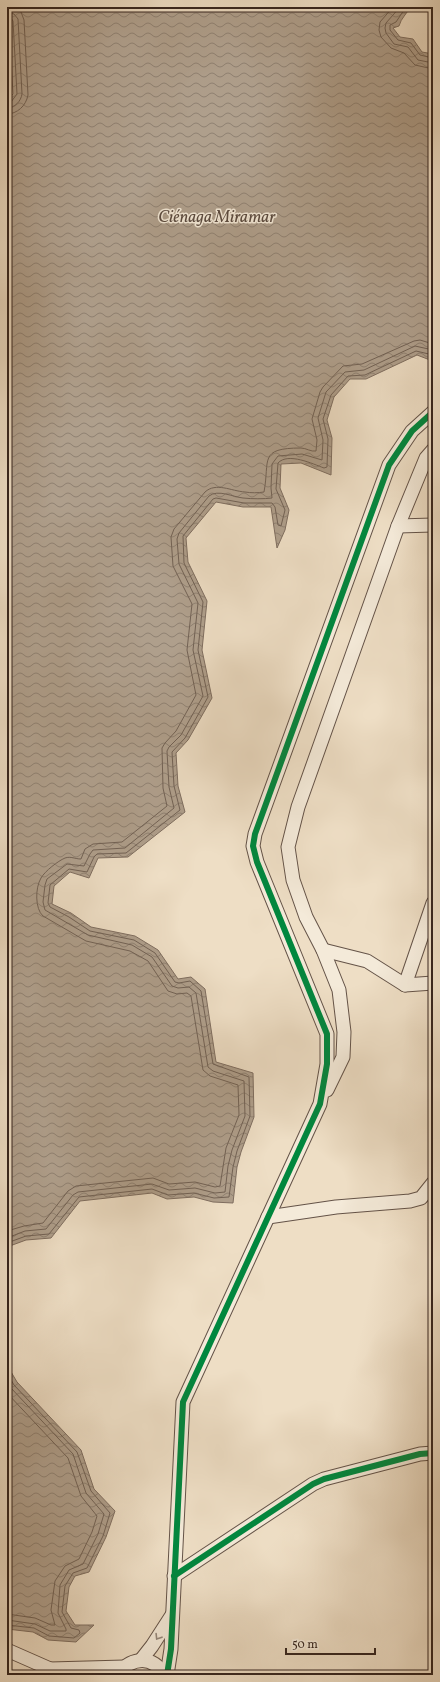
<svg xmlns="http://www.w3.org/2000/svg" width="440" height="1682" viewBox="0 0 440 1682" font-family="Vollkorn,serif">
	<defs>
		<pattern id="water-waves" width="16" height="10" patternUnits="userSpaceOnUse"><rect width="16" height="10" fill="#af9f8c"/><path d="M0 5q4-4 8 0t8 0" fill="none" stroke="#8f8172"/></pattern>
	</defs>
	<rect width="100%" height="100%" fill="#eedec5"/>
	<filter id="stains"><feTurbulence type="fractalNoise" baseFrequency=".005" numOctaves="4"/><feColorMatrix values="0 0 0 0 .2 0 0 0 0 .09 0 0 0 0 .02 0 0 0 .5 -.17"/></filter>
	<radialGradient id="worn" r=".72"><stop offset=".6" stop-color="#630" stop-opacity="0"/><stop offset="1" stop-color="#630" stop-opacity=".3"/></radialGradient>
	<g fill="url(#water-waves)" stroke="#7f6e60">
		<path d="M8,7h402c-3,7 -9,11 -11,19l-6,2 7,9 13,2 9,13 11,2v303l-3,3 -13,-5 -51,24h-16l-16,18 -7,23 5,18 -1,37 -30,-12 -20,1 -1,24 9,22 -4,20 -8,18 -6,-41h-28l-27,-5 -30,36 2,24 19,39 -5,49 10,48 -24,42 -12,13 2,33 7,26 -57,45 -30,1 -9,20 -19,-6 -16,14 -2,18 19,9 20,14 44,9 23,14 20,29 13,-2 14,12 11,73 37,11 1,44 -13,35 -4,15 -4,36 -20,-1 -19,-5 -27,2 -15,-6 -72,8 -29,37 -25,2 -19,7v-1147l6,-6z"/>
		<polygon points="7,1365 17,1382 81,1450 94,1489 115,1511 106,1537 89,1572 75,1576 69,1587 66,1611 75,1625 94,1625 76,1642 48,1640 33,1632 7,1629"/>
	</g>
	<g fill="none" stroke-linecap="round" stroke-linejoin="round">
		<g stroke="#726255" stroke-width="1">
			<polyline points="393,7 380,22 379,30 381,37 391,48 404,53 415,65 433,69"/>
			<polyline points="400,7 386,23 385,28 386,33 394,44 408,47 418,60 433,63"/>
			<polyline points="406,7 396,22 390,25 390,30 398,40 411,43 420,55 433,58"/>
			<path d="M7,12l7,2 4,5 4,75c-1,7 -7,14 -15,14"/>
			<polyline points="7,17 11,18 13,21 17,94 11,102 7,103"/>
			<path d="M7,114c10,0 19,-8 21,-19l-4,-75 -3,-8 -6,-5"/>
			<path d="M7,1231l17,-5 19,-3 25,-32 8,-5 77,-8 16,6 26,-2 20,5 5,-1 6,-38 13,-33 -1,-30 -28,-9 -7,-6 -12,-74 -4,-3 -10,1 -9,-3 -20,-30 -18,-10 -44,-10 -43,-25c-8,-7 -8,-28 -2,-38 4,-7 17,-17 24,-20 6,-2 10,1 16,1l4,-10 8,-5 29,-2 45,-36 -4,-18 -1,-40 3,-5 11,-12 20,-36 -9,-45 5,-46 -19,-38 -2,-29 3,-8 31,-37c11,-10 26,-1 40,0 6,1 13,1 19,0 6,-32 -6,-44 37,-44 5,0 10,4 15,3l1,-11 -5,-21 8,-27 3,-5 20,-21 19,-2 52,-23 6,-1 13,4"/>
			<path d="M7,1238l18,-7 21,-2 27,-34 5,-3 74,-8 17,6 26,-2 20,5 10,-1 3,-26 4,-16 13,-34 -1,-35 -31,-10 -5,-4 -12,-74 -7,-6 -11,1 -6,-2 -20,-29 -20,-12 -44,-10 -43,-25 -2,-8 2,-17 2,-6 20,-15 17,2 6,-12 3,-4 32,-2 49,-40 -5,-21 -2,-36 2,-4 12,-12 22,-39 -10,-46 5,-47 -19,-39 -2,-25 2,-6 30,-37c9,-7 24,1 34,2 9,1 21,1 29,0l-1,-10 1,-24 6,-8 24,-2 20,6 1,-20 -5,-22 8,-26 19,-20 19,-2 51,-24 18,4"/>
			<path d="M7,1243l19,-7 23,-2 30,-37 73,-8 16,6 26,-2 20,5 15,-1 4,-30 4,-16 13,-35 -1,-39 -36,-13 -12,-73 -11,-10 -11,2 -4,-1 -20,-29 -21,-13 -44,-9 -21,-14 -19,-10 -2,-4 2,-18 19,-16 18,3 7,-15 3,-3 29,-1 54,-43 -6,-24 -2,-34 13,-14 23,-41 -10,-47 5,-48 -19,-39 -1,-27 30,-37 3,-1 28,5h28l3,4 3,18 3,1 4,-16 -9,-21 2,-26c10,-11 35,1 46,5l3,-1 1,-28 -5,-20 8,-24 17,-19 17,-1 51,-24 17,4"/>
			<polyline points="7,1373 14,1385 77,1452 91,1491 110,1513 103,1536 87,1568 73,1573 65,1586 62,1612 71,1628 79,1630 80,1633 74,1638 49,1636 34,1628 7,1625"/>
			<polyline points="7,1383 11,1388 73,1454 86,1493 104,1514 98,1534 83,1564 69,1570 60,1585 58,1613 66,1629 66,1631 50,1631 35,1624 7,1620"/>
			<polyline points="7,1393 68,1458 81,1496 97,1516 92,1532 79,1559 65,1566 55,1581 51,1610 55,1625 51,1625 35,1618 7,1614"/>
		</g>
		<g stroke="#645348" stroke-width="15">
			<g id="minor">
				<polyline points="398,526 433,525"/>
				<polyline points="323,950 367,961 405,985 433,983"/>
				<polyline points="405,985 433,903"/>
				<polyline points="327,1090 343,1057 344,1032 339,990 323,950 306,917 293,880 288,847 298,807 398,526 426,458 433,450"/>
				<polyline points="268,1217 336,1207 410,1201 421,1198 433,1183"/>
				<polyline points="174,1576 313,1484 324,1479 420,1454 433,1453"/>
				<polyline points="7,1650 57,1672"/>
				<polyline points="141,1660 152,1646 172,1615"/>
				<polyline points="50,1669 124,1667"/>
				<path d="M119,1673c13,-16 34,-18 45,2"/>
				<polyline points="167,1675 171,1649 183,1402 320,1104 327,1064 327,1034 257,862 253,846 255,834 389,465 412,431 433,412"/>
			</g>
		</g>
		<use href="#minor" stroke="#f4ead9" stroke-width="13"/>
		<g stroke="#f4ead9" stroke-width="8">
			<g id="cycleway">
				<polyline points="174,1576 313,1484 324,1479 420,1454 433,1453"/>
				<polyline points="167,1675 171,1649 183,1402 320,1104 327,1064 327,1034 257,862 253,846 255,834 389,465 412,431 433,412"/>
			</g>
		</g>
		<use href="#cycleway" stroke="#00873e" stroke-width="6"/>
	</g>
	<defs><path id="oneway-chevron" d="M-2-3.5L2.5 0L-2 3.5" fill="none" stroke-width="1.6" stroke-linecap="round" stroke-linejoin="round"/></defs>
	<use stroke="#95887c" href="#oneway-chevron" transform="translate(158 1637) rotate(122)"/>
	<g text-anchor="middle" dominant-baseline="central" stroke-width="3" stroke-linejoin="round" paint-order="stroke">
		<g font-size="17" font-style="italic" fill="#5a4a3f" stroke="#f4ead9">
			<text x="217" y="217">Ciénaga Miramar</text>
		</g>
	</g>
	<rect width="440" height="1682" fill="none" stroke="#eedec5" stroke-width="24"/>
	<rect x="8" y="8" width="424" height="1666" fill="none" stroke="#36251e" stroke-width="2"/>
	<rect x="12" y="12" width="416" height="1658" fill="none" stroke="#36251e"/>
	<path d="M286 1648v6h89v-6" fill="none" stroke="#36251e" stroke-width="2"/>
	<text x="292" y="1648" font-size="12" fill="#36251e" stroke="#f4ead9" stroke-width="3" paint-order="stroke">50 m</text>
	<rect width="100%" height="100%" filter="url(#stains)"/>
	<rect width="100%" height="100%" fill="url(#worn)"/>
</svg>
